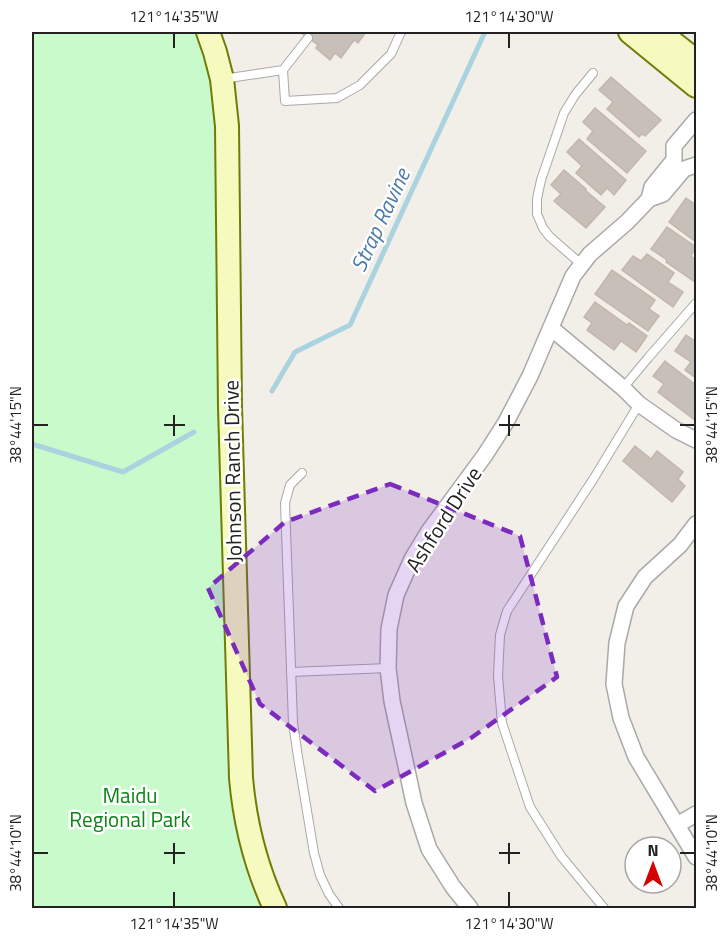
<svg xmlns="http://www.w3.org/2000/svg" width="728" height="940" viewBox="0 0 728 940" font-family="'Titillium Web',sans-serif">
	<rect width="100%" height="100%" fill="#f2efe9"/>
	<path fill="#c8facc" d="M32,32h163c15,34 19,69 21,106l11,626c3,50 13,98 33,144h-228z"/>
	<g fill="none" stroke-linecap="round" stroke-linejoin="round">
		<g stroke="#aad3df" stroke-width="5">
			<polyline points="272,391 295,352 350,325 485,32"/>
			<polyline points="32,444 123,472 194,432"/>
		</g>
	</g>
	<g fill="#c7bfb8" stroke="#c4b6ab" stroke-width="1.5">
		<polygon points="300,32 366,32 358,43 354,40 341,58 335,53 330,60 316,48 318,45"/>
		<polygon points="611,77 661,120 645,136 642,134 639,137 607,109 613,102 599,90"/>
		<polygon points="595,108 646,151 627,173 587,139 593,131 583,122"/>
		<polygon points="579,139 626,180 614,195 607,188 601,195 576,173 582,166 567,152"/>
		<polygon points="564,170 586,189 585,190 605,207 586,228 554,201 561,194 551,185"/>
		<polygon points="686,198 696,205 696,242 669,222"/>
		<polygon points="667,227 696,247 691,256 696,260 696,281 695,282 666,262 667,260 651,249"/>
		<polygon points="647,254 674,273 668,282 683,292 673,307 622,270 633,256 641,261"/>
		<polygon points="612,270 655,300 649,309 659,316 648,331 595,294"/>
		<polygon points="595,302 627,325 629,323 647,336 636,352 621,341 614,350 587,330 592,323 584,317"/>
		<polygon points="686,335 696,342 696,378 685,370 691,362 675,351"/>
		<polygon points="665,361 696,385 696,421 658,392 664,384 653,376"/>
		<polygon points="635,446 651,459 657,451 683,472 678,479 685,486 672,502 623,461"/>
	</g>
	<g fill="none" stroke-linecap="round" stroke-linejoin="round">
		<g stroke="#a9a9a9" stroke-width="10">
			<g id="lane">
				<polyline points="283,70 285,101 337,98 360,85 391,54 401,32"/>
				<polyline points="223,79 283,70 308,38"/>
				<polyline points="581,264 549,236 543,228 537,214 537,199 541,180 564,113 575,95 593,73"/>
				<polyline points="623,388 648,358 696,303"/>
				<polyline points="302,473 290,485 285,503 293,723 298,757 314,853 320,875 329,894 339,908"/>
				<polyline points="291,672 388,668"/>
				<polyline points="604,908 561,856 530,807 502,723 498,676 500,635 507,611 594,478 639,404"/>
			</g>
		</g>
		<g stroke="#a9a9a9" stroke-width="18">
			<g id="street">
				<polyline points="649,199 652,187 674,160 674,146 696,120"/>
				<polyline points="551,328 623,388 639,404 676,430 696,440"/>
				<polyline points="696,524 680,545 645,577 626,606 617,643 614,684 621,718 636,757 696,857"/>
				<polyline points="677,825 696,814"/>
				<polyline points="470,908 453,887 429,849 414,803 392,701 388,668 389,629 396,595 412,559 429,531 485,455 506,422 530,376 573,276 590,254 627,222 649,199 663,194 684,169 696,165"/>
			</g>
		</g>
		<g stroke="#707d05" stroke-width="26">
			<g id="secondary">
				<path d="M208,32l7,20 7,27 5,47 3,281 11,371c4,46 15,89 34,130"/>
				<polyline points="630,32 696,86"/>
				<polyline points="659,32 696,61"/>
			</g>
		</g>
		<use href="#lane" stroke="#fff" stroke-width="8"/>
		<use href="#street" stroke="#fff" stroke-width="15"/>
		<use href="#secondary" stroke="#f7fabf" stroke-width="22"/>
	</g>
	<path fill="#7b2cbf" fill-opacity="0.2" stroke="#7b2cbf" stroke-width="4.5" stroke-dasharray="12 8" stroke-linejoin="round" d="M390,484l130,52 37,141 -86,61 -96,53 -115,-87 -52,-116 77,-66z"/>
	<path fill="none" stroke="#222" stroke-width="2" d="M174,33v15M509,33v15M174,415v21M509,415v21M33,425h15M164,425h21M499,425h21M680,425h15M174,843v21M509,843v21M33,853h15M164,853h21M499,853h21M680,853h15M174,892v15M509,892v15"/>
	<g text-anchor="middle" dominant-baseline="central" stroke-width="5" stroke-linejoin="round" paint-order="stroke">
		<g font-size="21" fill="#222" stroke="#fff">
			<text transform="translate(232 471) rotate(-91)">Johnson Ranch Drive</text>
			<text transform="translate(443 519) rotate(-57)">Ashford Drive</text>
		</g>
		<g font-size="21" fill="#0c8416" stroke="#fff">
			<text x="130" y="795">Maidu<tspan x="130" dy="24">Regional Park</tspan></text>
		</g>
		<g font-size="22" font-style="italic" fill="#4a7aab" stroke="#fff">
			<text transform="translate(380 220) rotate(-65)">Strap Ravine</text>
		</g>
	</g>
	<rect width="728" height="940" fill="none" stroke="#ffffff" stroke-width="66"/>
	<g transform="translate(653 865)"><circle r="28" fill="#ffffff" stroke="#a7a7a7" stroke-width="1.5"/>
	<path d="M0-4.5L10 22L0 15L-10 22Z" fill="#d40000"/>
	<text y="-9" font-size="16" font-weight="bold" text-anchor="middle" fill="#222222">N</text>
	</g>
	<rect x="33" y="33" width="662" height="874" fill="none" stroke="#222" stroke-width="2"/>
	<g font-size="15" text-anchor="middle" fill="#222">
		<text x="174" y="22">121°14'35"W</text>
		<text x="509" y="22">121°14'30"W</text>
		<text transform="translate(16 425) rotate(-90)" y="5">38°44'15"N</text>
		<text transform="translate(712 425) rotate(-90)" y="5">38°44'15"N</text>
		<text transform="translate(16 853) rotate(-90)" y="5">38°44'10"N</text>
		<text transform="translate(712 853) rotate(-90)" y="5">38°44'10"N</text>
		<text x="174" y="929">121°14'35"W</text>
		<text x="509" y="929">121°14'30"W</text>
	</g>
</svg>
